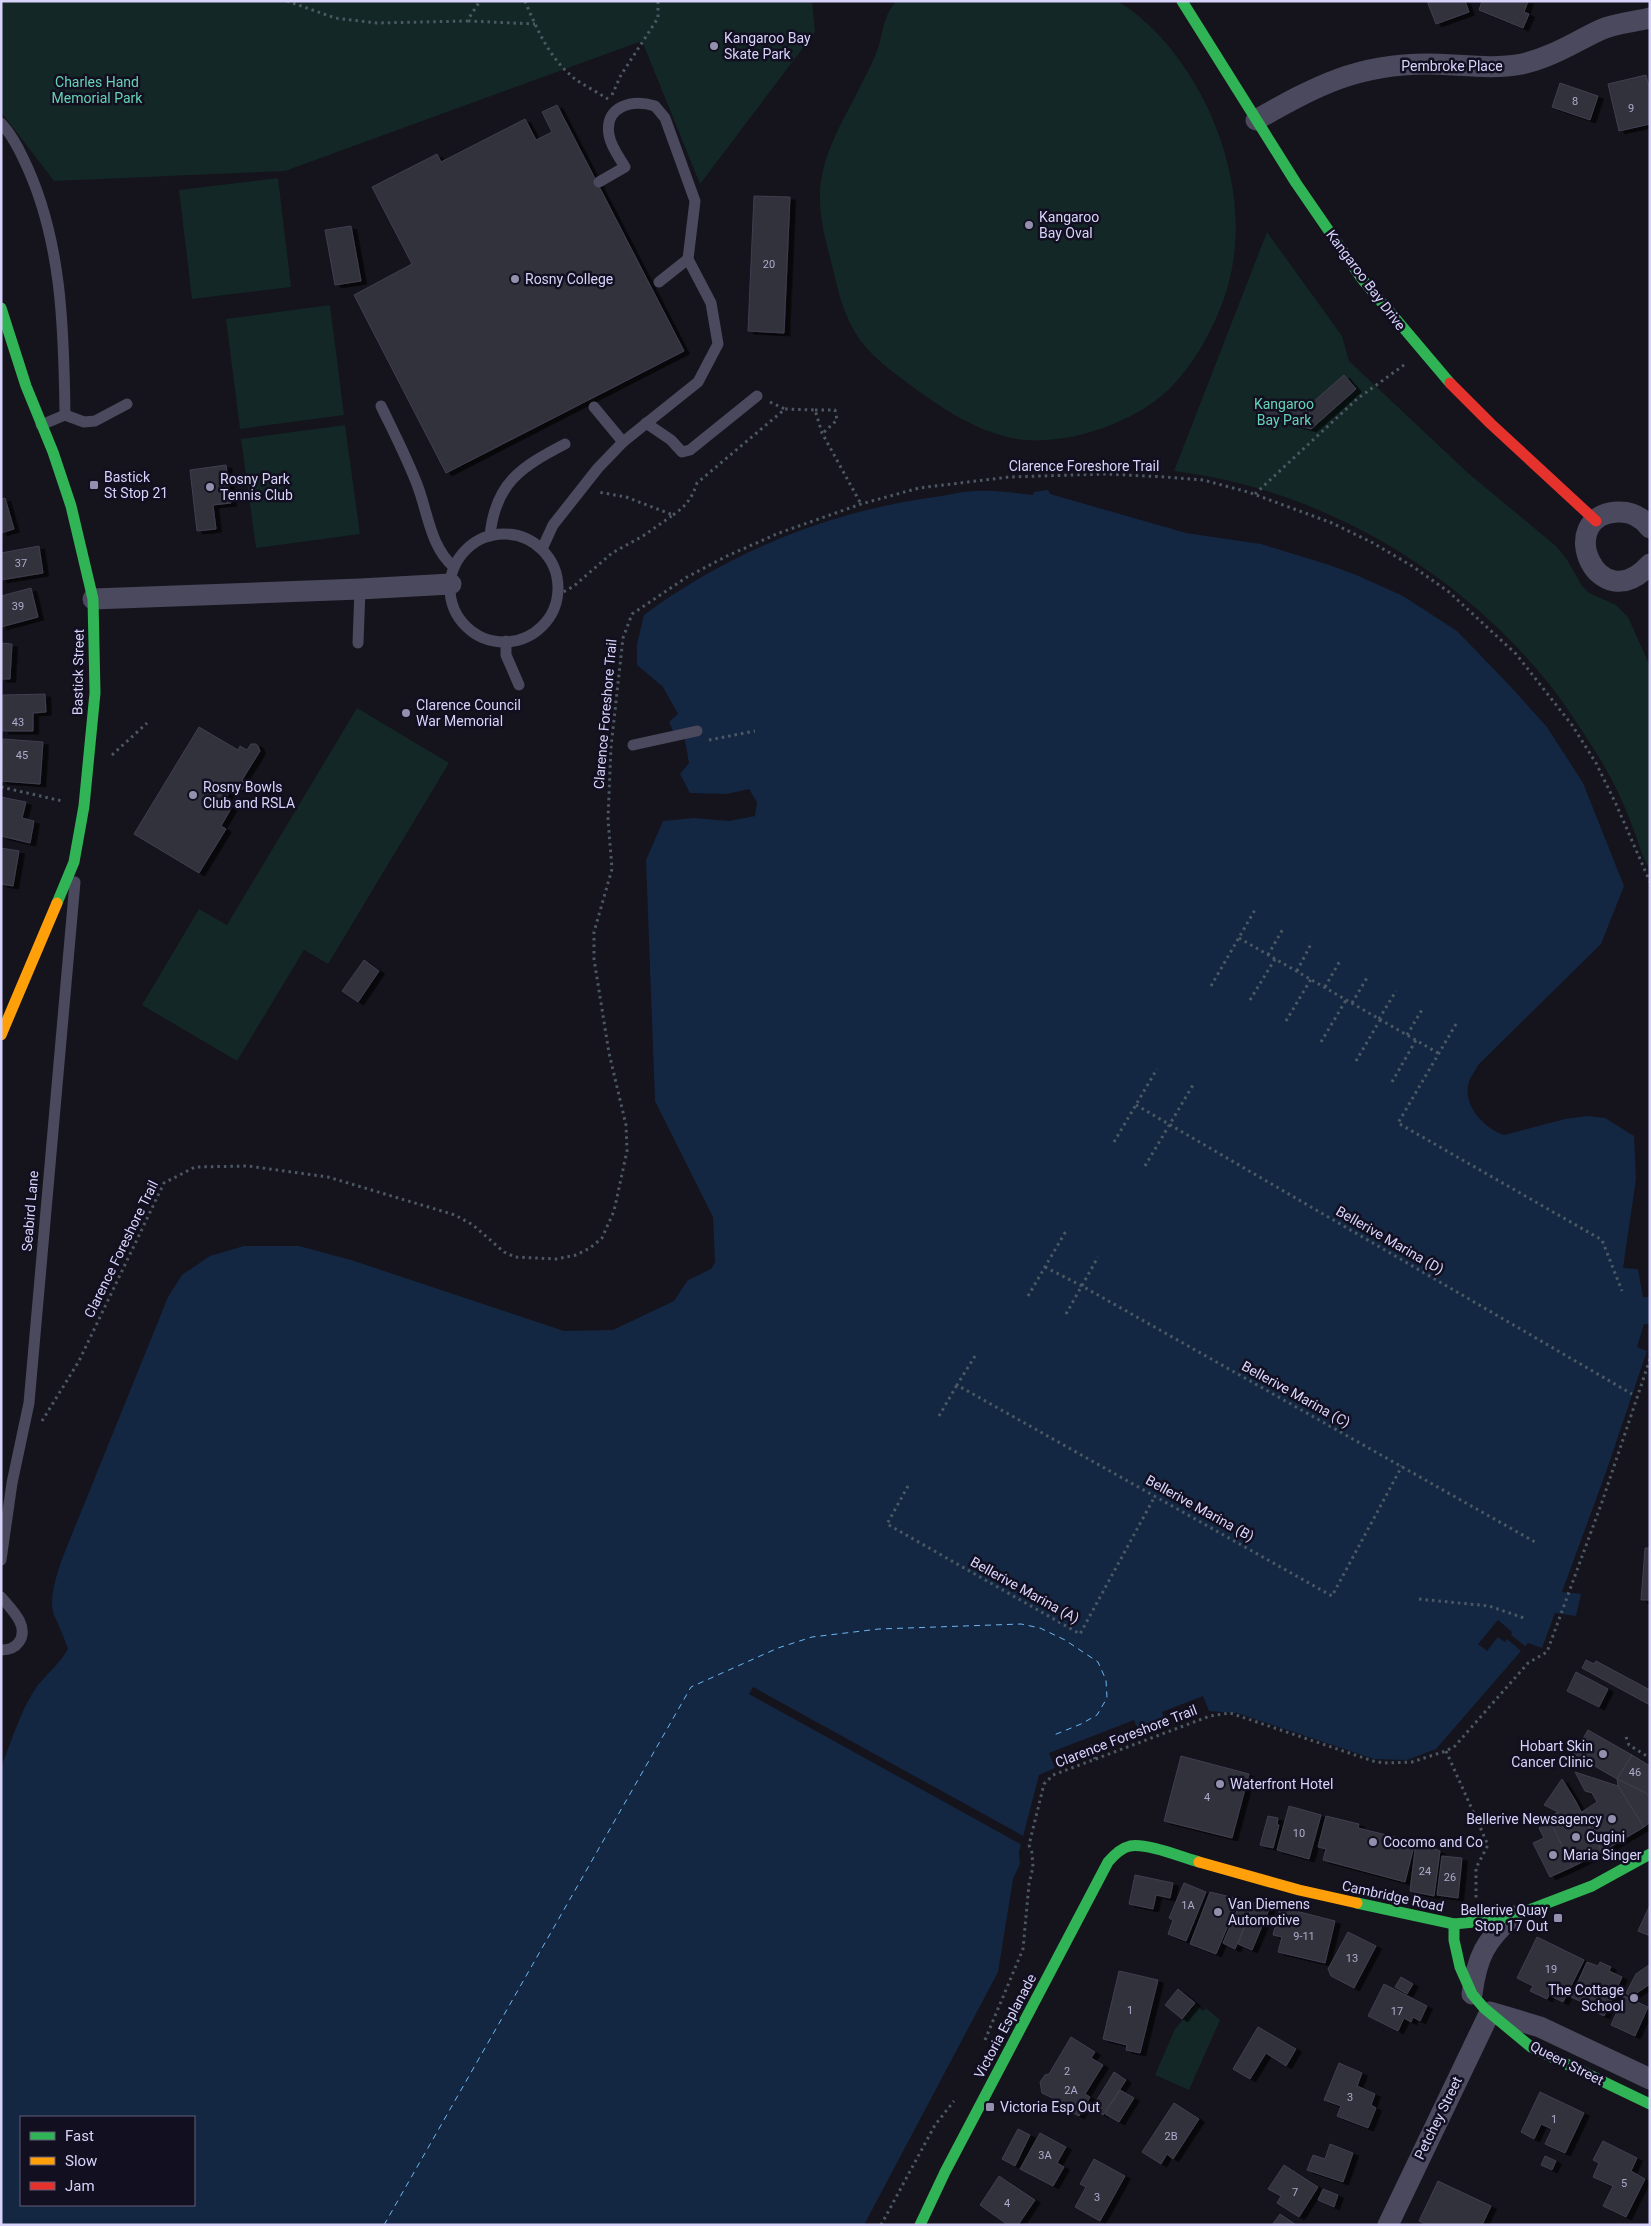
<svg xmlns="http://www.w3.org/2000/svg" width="1651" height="2226" viewBox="0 0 1651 2226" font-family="Roboto,sans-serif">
	<defs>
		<filter id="shadow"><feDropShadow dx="5.5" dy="3" stdDeviation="0" flood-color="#0009"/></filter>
	</defs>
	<rect width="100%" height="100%" fill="#15131c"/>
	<g fill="#132726">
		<polygon points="1,1 812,1 815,32 700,184 642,41 285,171 54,181 1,112"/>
		<path d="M897,1c55,0 111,0 166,0 14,0 44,-1 55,1 14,6 38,29 48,41 59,70 91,177 54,266 -11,27 -26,54 -47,76 -36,39 -114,65 -166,52 -32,-8 -59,-25 -86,-44 -26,-20 -53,-36 -69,-66 -11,-21 -16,-44 -21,-66 -6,-22 -12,-45 -11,-69 2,-37 22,-70 39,-103 7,-14 15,-29 20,-44 5,-16 5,-32 18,-44z"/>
		<polygon points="278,178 291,287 192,299 179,190"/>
		<path d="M1267,232l75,104 7,25 119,112 88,73 10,12 16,28 7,7 27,12 12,12 22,49v203c-8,-10 -11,-26 -16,-38 -9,-25 -20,-49 -34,-72 -16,-25 -32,-51 -51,-75 -91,-114 -229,-195 -375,-213z"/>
		<polygon points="330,305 344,415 240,429 226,319"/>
		<polygon points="345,425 360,534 256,548 241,439"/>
		<polygon points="357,708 449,763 328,964 304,950 237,1061 142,1005 199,909 227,925"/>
		<polygon points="1196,2005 1203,2011 1206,2008 1220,2020 1189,2090 1155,2075 1175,2029"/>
	</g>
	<path fill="#142742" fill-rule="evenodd" d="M1048,490l2,4 136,39 75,11 68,21 25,9 49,22 54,35 54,56 36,40 36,56 41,103 -23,58 -123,121c-2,5 -6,9 -8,14 -10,24 13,49 34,56l61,-16 22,-3 18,2 29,18 2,43 -13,89 15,1 5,28h7v27h-6l-7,23 10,4 -41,121 -44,120 19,2 -5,22 -21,-3 -13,35 -14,-5 -92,106 -29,11 -33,-1 -137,-46 -28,-2 -6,-15 -41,16 5,15 -26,10 -7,-17 -85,33 6,15 -16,7 -20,77 1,12 -7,15 -15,93 -134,253h-863v-457c10,-26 21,-61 37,-83 11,-13 22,-22 30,-36 -4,-12 -9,-23 -14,-34 -6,-15 3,-41 8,-56l106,-262 14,-22 28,-19 34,-10h55l52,14 213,71 49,-1 61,-29 14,-21 23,-11 4,-7 -2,-45 -58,-116 -9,-241 17,-39 31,-3 35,3 26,-5 2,-14 -8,-13 -22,5 -37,-1 -10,-19 9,-11 -6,-34 -10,2 -4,-9 9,-8 -15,-27 -26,-22v-21l7,-29c85,-63 186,-104 291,-118 14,-2 28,-6 42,-6 18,-1 38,2 56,4l1,-3zM21,2117h173v88h-173z"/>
	<g fill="#15131c">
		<polygon points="1498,1620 1512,1632 1511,1635 1525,1646 1521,1651 1507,1639 1505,1642 1498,1637 1487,1651 1478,1644"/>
		<polygon points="753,1687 1027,1838 1024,1846 749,1694"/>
	</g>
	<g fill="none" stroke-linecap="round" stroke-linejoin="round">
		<polyline stroke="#6cb6f0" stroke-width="1" stroke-dasharray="6 5" stroke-linecap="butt" points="384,2225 691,1687 778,1648 812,1637 879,1629 1021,1624 1040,1628 1065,1640 1098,1662 1106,1680 1107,1698 1097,1715 1081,1724 1054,1735"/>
	</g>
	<g fill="#33313e" stroke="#413e4f" filter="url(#shadow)">
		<polygon points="1427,1 1465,1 1469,12 1436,24"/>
		<polygon points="1482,1 1528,1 1524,12 1529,14 1523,28 1479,10"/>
		<polygon points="1646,75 1650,91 1650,124 1619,131 1608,84"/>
		<polygon points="1560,83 1598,96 1590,120 1552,107"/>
		<polygon points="557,105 684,351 446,473 354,295 412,264 372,187 437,154 441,162 525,119 536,140 552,132 542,112"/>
		<polygon points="754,196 790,197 784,333 748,331"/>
		<polygon points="351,226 361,281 335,285 325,230"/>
		<polygon points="1344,375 1356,389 1311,429 1255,414 1269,400 1304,410"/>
		<polygon points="226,465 231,503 213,505 216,529 197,531 190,470"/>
		<polygon points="5,498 14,529 1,533 1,499"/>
		<polygon points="39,546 43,573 1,580 1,553"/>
		<polygon points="31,588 38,617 1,627 1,596"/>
		<polygon points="1,643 12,644 10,679 1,679"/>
		<polygon points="45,694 46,712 33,713 33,731 3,731 3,695"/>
		<polygon points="199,727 238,750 240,746 247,750 251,744 256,744 258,746 260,751 242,780 245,783 244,788 241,790 233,787 224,800 233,805 221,826 226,829 199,873 134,834"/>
		<polygon points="3,739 43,742 40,784 1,781"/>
		<polygon points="1,797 26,802 22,818 34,821 30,843 1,836"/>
		<polygon points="1,848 19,851 13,886 1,884"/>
		<polygon points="364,960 379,971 358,1002 342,991"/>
		<polygon points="1645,1548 1650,1548 1650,1600 1641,1600"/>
		<polygon points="1586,1660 1594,1664 1596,1661 1650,1690 1650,1705 1582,1668"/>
		<polygon points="1576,1672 1608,1689 1599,1707 1567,1691"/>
		<polygon points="1588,1730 1632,1755 1617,1779 1574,1754"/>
		<polygon points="1632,1755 1650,1766 1650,1797 1646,1793 1617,1779"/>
		<polygon points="1181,1756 1249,1774 1232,1838 1164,1821"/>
		<polygon points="1575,1772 1618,1786 1644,1827 1602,1852 1582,1812 1597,1802 1592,1793 1585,1791"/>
		<polygon points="1562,1779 1575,1800 1602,1852 1572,1867 1548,1818 1558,1812 1544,1805"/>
		<polygon points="1617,1779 1646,1793 1650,1797 1650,1822 1644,1827 1618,1786"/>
		<polygon points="1289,1806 1321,1815 1309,1859 1277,1850"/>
		<polygon points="1268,1816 1278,1818 1277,1824 1279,1825 1273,1848 1260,1845"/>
		<polygon points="1326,1816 1359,1824 1358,1828 1403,1839 1402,1843 1414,1846 1405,1882 1323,1860 1326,1849 1318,1847"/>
		<polygon points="1551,1822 1572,1867 1550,1877 1533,1843 1544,1838 1539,1828"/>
		<polygon points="1416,1842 1440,1851 1434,1896 1410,1891"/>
		<polygon points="1442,1856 1462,1858 1458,1898 1437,1895"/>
		<polygon points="1135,1875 1173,1883 1170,1898 1156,1895 1153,1909 1129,1904"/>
		<polygon points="1184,1883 1206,1892 1186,1941 1168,1934 1173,1920 1169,1918"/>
		<polygon points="1210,1892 1239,1899 1216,1954 1190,1944"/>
		<polygon points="1241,1901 1254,1903 1235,1949 1223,1943"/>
		<polygon points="1254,1903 1270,1907 1252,1950 1238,1944"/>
		<polygon points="1280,1907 1335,1921 1325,1963 1278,1952 1282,1937 1273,1935"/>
		<polygon points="1649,1907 1650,1907 1650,1936 1638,1931"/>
		<polygon points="1348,1932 1376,1946 1354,1988 1331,1976 1328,1969"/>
		<polygon points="1537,1937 1584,1960 1563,2002 1549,1995 1547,1999 1530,1991 1533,1986 1517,1978"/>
		<polygon points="1587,1962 1598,1966 1600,1962 1611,1967 1609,1971 1622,1977 1604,2016 1587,2008 1588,2005 1571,1997"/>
		<polygon points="1649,1965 1650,1984 1631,1997 1626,1993 1636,1974"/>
		<polygon points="1119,1971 1158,1980 1140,2053 1126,2050 1127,2045 1103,2039"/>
		<polygon points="1401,1977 1413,1984 1407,1994 1395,1987"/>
		<polygon points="1384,1984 1427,2006 1420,2021 1413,2017 1411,2022 1404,2018 1398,2031 1368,2016"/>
		<polygon points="1178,1989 1195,2003 1182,2019 1165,2005"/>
		<polygon points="1624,1996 1648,2007 1635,2036 1611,2025"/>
		<polygon points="1258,2027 1296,2049 1286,2066 1266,2053 1250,2079 1233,2069"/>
		<polygon points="1071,2037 1095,2052 1091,2058 1103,2065 1085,2094 1090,2097 1079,2116 1065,2109 1067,2105 1042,2093 1040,2082 1045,2075 1049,2074"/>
		<polygon points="1339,2063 1362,2073 1357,2086 1375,2094 1371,2105 1376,2108 1368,2128 1337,2116 1341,2106 1324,2100"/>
		<polygon points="1114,2072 1126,2080 1103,2115 1092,2108"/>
		<polygon points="1120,2090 1134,2098 1119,2122 1105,2114"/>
		<polygon points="1540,2092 1584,2113 1565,2153 1545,2144 1552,2129 1541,2124 1534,2139 1521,2132"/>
		<polygon points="1174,2103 1199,2119 1173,2159 1167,2154 1161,2164 1142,2152"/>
		<polygon points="1018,2129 1030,2135 1015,2166 1002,2159"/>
		<polygon points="1040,2133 1066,2147 1057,2163 1064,2167 1053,2186 1020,2169"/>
		<polygon points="1603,2141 1637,2158 1631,2171 1645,2179 1626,2217 1603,2206 1613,2186 1593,2177 1599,2163 1593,2160"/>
		<polygon points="1330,2144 1353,2153 1343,2182 1307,2170 1313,2155 1325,2159"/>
		<polygon points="1545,2156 1556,2161 1552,2170 1541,2165"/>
		<polygon points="1094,2159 1125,2176 1100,2221 1075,2207 1086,2187 1080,2184"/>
		<polygon points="1284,2165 1318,2187 1299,2217 1277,2203 1281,2196 1268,2189"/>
		<polygon points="999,2176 1035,2200 1018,2225 1008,2225 980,2205"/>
		<polygon points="1438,2181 1491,2206 1482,2225 1428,2225 1419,2221"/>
		<polygon points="1323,2189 1338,2195 1334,2207 1318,2200"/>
		<polygon points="1280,2214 1295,2224 1295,2225 1272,2225"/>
	</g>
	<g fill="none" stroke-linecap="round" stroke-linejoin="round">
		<g stroke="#4c5964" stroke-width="3" stroke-dasharray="2.5 4" stroke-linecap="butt">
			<polyline points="287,1 335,18 377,23 467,21 480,1"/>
			<path d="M525,1c12,29 25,58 50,78 10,7 22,13 33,20"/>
			<polyline points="468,21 535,24"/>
			<polyline points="612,95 621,75 658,18 658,1"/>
			<polyline points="770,402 785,409"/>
			<polyline points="815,410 835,410 837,420 823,433"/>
			<polyline points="1255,494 1357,399 1404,365"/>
			<path d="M673,515c13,-9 19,-17 24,-32l88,-74 30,1 7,23 39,71"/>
			<polyline points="558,595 574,586 612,553 643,536 673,515 626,497 598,492"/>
			<polyline points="709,740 755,731"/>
			<polyline points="112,755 147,723"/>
			<polyline points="1,787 62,801"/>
			<polyline points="1239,938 1438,1053"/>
			<polyline points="1268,955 1284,927"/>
			<polyline points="1297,971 1312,942"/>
			<polyline points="1211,986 1256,908"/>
			<polyline points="1325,987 1341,959"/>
			<polyline points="1250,1000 1275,959"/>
			<polyline points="1352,1003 1368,976"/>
			<polyline points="1379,1019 1396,991"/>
			<polyline points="1286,1021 1311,979"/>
			<polyline points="1456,1024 1398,1123 1602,1240 1622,1291"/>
			<polyline points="1407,1035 1423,1008"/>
			<polyline points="1321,1042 1346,1000"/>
			<polyline points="1356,1061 1380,1020"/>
			<polyline points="1392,1082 1416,1040"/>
			<polyline points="1136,1105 1632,1394"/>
			<polyline points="1114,1142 1157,1069"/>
			<polyline points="1145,1166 1193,1085"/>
			<polyline points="1045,1267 1082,1286 1535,1542"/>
			<polyline points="1028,1296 1066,1231"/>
			<polyline points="1066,1314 1098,1257"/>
			<polyline points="975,1356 957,1385 1332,1596 1402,1466"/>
			<polyline points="939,1416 957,1385"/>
			<polyline points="42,1421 79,1361 164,1183 195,1167 248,1166 328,1177 455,1215 473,1225 504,1252 515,1257 556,1259 576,1255 590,1248 602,1238 614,1211 627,1151 626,1125 609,1053 594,959 594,932 612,869 608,819 611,747 623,638 632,614 687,577 727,556 779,533 861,504 919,488 1009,477 1105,474 1166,477 1203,480 1248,492 1332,523 1373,543 1412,566 1449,592 1516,654 1572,725 1596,763 1616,804 1650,882"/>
			<polyline points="908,1486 887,1524 1080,1634 1155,1496"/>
			<polyline points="1419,1599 1489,1606 1524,1618"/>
			<polyline points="1626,1737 1629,1745 1650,1758"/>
			<polyline points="1090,1745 1095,1759"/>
			<polyline points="1446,1751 1488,1845 1476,1868 1476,1899"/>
			<polyline points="985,2040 1023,1949 1029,1884 1033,1867 1032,1853 1029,1845 1044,1784 1053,1775 1210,1716 1230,1713 1373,1761 1384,1763 1412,1762 1446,1751 1455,1746 1528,1663 1547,1652 1602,1502 1650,1359"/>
			<polyline points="881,2225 935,2125 954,2101"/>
		</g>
		<g stroke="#4a495d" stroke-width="11">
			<path d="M1,123c10,11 16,22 22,35 39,79 41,171 42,257"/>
			<polyline points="659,282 688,259"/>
			<path d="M381,406c13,27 27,54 37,81 10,27 13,61 36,80"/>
			<polyline points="594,407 623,442"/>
			<polyline points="646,423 671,440 682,452 690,450 757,396"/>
			<polyline points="41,425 65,415 84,422 95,421 127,404"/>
			<circle cx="504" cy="588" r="54"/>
			<path d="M490,536c5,-53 31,-69 75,-92"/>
			<path d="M542,549l11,-24 45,-57 25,-26 75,-60 20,-38 -7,-41 -23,-44 7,-58 -30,-83 -10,-12c-23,-7 -51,0 -46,29 2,12 10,22 16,32l-26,15"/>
			<polyline points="506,641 506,655 519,685"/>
			<polyline points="358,643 360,589"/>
			<polyline points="633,745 697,731"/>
			<polyline points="1,1560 12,1483 29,1403 75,882"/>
			<path d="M1,1597c10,12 29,29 18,45 -4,6 -11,8 -18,8"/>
		</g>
		<g stroke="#4a495d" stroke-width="21">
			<path d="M1256,120c60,-34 101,-56 171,-56 31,0 64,6 95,0 28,-6 51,-21 76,-33 15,-8 36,-9 52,-13"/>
			<path d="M1650,528c-8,-11 -19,-17 -33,-16 -64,4 -19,110 33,52"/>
			<polyline points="93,599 360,589 451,584"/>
			<path d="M1472,1994c5,-37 13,-53 41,-78"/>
			<polyline points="1388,2225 1490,2012 1540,2027 1650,2079"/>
		</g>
		<g stroke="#30b455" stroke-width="11">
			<polyline points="1182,1 1296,183 1362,279 1450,383"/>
			<polyline points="1,308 26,386 53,452 71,506 93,599 95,693 84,806 74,862 57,903"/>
			<polyline points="1357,1903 1454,1924 1484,1921 1513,1916 1592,1886 1650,1854"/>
			<polyline points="1454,1924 1454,1940 1460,1967 1472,1994 1484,2008 1531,2047 1650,2104"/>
			<path d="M920,2225l25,-53 163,-310c6,-7 13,-14 22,-16 17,-3 51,11 69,16"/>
		</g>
		<g stroke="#ff9f0a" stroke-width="11">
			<polyline points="1,1035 57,903"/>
			<polyline points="1199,1862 1299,1890 1357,1903"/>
		</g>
		<polyline stroke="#e5322d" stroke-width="11" points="1450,383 1491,424 1596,521"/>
	</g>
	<g fill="#9390ad" stroke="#120f20" stroke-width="2">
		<circle cx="714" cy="46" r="5"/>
		<circle cx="1029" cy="225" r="5"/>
		<circle cx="515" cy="279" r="5"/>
		<rect x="89" y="480" width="10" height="10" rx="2.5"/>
		<circle cx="210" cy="487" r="5"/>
		<circle cx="406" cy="713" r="5"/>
		<circle cx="193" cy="795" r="5"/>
		<circle cx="1603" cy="1754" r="5"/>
		<circle cx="1220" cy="1784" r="5"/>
		<circle cx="1612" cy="1819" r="5"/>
		<circle cx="1576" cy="1837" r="5"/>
		<circle cx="1373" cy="1842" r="5"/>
		<circle cx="1553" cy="1855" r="5"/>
		<circle cx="1218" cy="1912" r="5"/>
		<rect x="1553" y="1913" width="10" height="10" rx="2.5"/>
		<circle cx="1634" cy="1998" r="5"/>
		<rect x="985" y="2102" width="10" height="10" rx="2.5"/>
	</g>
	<g text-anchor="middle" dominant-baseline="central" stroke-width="5" stroke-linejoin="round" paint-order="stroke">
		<g font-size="11" fill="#aeaacc">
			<text x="1575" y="101">8</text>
			<text x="1631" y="108">9</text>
			<text x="769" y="264">20</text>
			<text x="21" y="563">37</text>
			<text x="18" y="606">39</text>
			<text x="18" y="722">43</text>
			<text x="22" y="755">45</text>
			<text x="1635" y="1772">46</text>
			<text x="1207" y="1797">4</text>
			<text x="1299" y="1833">10</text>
			<text x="1425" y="1871">24</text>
			<text x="1450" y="1877">26</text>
			<text x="1188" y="1905">1A</text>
			<text x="1304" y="1936">9-11</text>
			<text x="1352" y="1958">13</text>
			<text x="1551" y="1969">19</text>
			<text x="1130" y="2010">1</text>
			<text x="1397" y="2011">17</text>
			<text x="1067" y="2071">2</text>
			<text x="1071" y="2090">2A</text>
			<text x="1350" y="2097">3</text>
			<text x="1554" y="2119">1</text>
			<text x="1171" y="2136">2B</text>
			<text x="1045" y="2155">3A</text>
			<text x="1624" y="2183">5</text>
			<text x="1295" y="2192">7</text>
			<text x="1097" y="2197">3</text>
			<text x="1007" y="2203">4</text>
		</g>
		<g font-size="14" fill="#d7d3fb" stroke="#120f20" text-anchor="start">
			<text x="724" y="38">Kangaroo Bay<tspan x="724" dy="16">Skate Park</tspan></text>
			<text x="1039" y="217">Kangaroo<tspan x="1039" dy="16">Bay Oval</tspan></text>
			<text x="525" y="279">Rosny College</text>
			<text x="104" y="477">Bastick<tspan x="104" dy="16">St Stop 21</tspan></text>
			<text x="220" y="479">Rosny Park<tspan x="220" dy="16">Tennis Club</tspan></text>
			<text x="416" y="705">Clarence Council<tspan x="416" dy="16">War Memorial</tspan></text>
			<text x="203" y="787">Rosny Bowls<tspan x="203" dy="16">Club and RSLA</tspan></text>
			<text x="1593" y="1746" text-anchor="end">Hobart Skin<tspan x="1593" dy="16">Cancer Clinic</tspan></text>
			<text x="1230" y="1784">Waterfront Hotel</text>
			<text x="1602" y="1819" text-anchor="end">Bellerive Newsagency</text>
			<text x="1586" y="1837">Cugini</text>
			<text x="1383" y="1842">Cocomo and Co</text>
			<text x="1563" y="1855">Maria Singer</text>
			<text x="1228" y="1904">Van Diemens<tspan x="1228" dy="16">Automotive</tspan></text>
			<text x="1548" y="1910" text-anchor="end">Bellerive Quay<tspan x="1548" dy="16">Stop 17 Out</tspan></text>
			<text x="1624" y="1990" text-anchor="end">The Cottage<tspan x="1624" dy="16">School</tspan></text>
			<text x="1000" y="2107">Victoria Esp Out</text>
		</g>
		<g font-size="14" fill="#d7d3fb" stroke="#120f20">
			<text x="1452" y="66">Pembroke Place</text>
			<text transform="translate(1366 280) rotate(53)">Kangaroo Bay Drive</text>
			<text x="1084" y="466">Clarence Foreshore Trail</text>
			<text transform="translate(78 672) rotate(-89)">Bastick Street</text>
			<text transform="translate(605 714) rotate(-85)">Clarence Foreshore Trail</text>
			<text transform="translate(30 1211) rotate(-85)">Seabird Lane</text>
			<text transform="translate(1390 1240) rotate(30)">Bellerive Marina (D)</text>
			<text transform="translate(121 1249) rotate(-64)">Clarence Foreshore Trail</text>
			<text transform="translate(1296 1394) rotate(29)">Bellerive Marina (C)</text>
			<text transform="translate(1200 1508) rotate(29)">Bellerive Marina (B)</text>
			<text transform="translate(1025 1590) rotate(29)">Bellerive Marina (A)</text>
			<text transform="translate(1126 1736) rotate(-21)">Clarence Foreshore Trail</text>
			<text transform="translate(1393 1896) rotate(12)">Cambridge Road</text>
			<text transform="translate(1005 2026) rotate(-62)">Victoria Esplanade</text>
			<text transform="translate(1567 2063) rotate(27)">Queen Street</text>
			<text transform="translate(1438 2118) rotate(-64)">Petchey Street</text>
		</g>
		<g font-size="14" fill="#67d3b5" stroke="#120f20">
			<text x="97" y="82">Charles Hand<tspan x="97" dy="16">Memorial Park</tspan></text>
			<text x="1284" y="404">Kangaroo<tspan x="1284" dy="16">Bay Park</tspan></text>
		</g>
	</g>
	<rect width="1651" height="2226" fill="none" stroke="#d7d3fb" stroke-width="5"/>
	<rect x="20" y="2116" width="175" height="90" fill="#120f20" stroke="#615d78"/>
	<rect x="30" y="2132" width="25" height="8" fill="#30b455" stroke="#615d78"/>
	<text x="65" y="2141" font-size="15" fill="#d7d3fb">Fast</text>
	<rect x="30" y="2157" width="25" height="8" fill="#ff9f0a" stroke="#615d78"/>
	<text x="65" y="2166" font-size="15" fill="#d7d3fb">Slow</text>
	<rect x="30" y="2182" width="25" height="8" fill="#e5322d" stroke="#615d78"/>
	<text x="65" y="2191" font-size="15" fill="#d7d3fb">Jam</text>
</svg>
